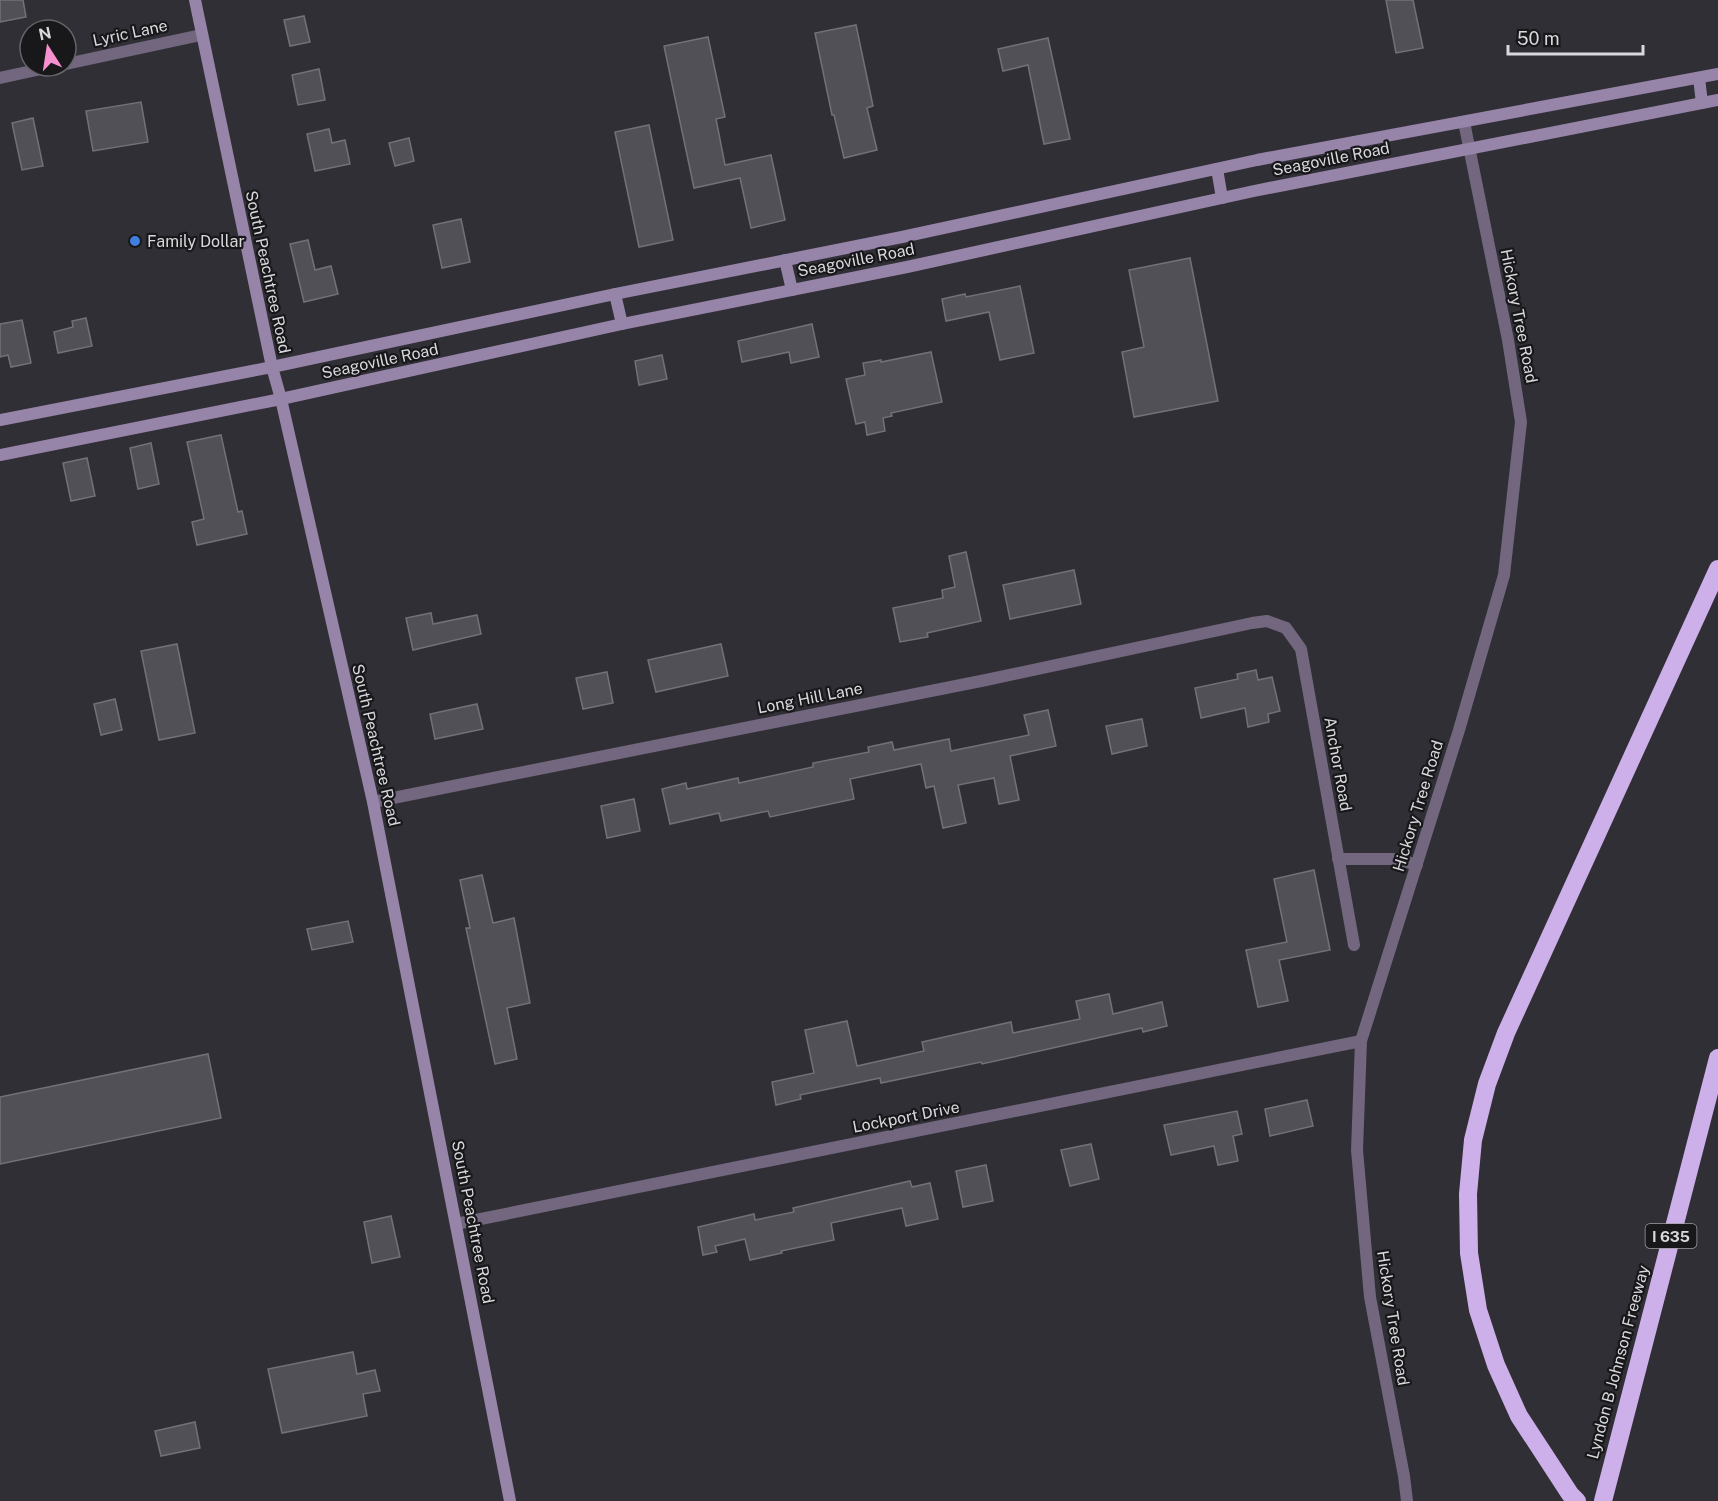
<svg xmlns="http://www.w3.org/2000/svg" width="1718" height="1501" viewBox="0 0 1718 1501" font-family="'Public Sans',sans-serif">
	<rect width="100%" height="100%" fill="#302f36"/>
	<g fill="#515057" stroke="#727179" stroke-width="1.5">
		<polygon points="0,0 23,0 26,17 0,22"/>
		<polygon points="1386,0 1413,0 1423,48 1396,53"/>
		<polygon points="304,16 310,42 290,46 284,20"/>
		<polygon points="856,25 873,106 867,108 877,150 844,158 834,115 832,115 815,33"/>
		<polygon points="708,37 725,117 716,119 725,165 771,155 785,220 751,228 740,178 694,188 664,46"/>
		<polygon points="1048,38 1070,139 1044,144 1028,65 1003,71 998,49"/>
		<polygon points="319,69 325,100 298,105 292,75"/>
		<polygon points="141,102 148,142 93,151 86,111"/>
		<polygon points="33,118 43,166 22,170 12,123"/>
		<polygon points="649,125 673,240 639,247 615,132"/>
		<polygon points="329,129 332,143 345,140 350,164 315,171 307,134"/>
		<polygon points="409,138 414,161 395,166 389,143"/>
		<polygon points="461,219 470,262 442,268 433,225"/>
		<polygon points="308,240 315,270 331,266 338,294 304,302 290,244"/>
		<polygon points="1190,258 1218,401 1134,417 1122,352 1144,347 1129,270"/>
		<polygon points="1020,286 1034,353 1000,360 989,312 946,321 942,299 965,294 966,297"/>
		<polygon points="86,318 92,346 58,353 54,332 73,327 72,321"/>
		<polygon points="22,320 31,363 11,367 8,355 0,357 0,324"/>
		<polygon points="812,324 819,357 791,363 789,352 742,362 738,341"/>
		<polygon points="931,352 942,402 891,413 892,416 883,418 885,431 867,435 865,422 856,424 846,379 865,375 863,363 881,360 881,362"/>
		<polygon points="662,355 667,379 639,385 635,361"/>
		<polygon points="221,435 238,512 242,511 247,534 197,545 192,522 204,519 187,442"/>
		<polygon points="151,443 159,484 138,489 130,448"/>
		<polygon points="87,458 95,496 71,501 63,463"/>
		<polygon points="966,552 981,621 927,633 928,637 900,642 893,608 943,598 942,590 955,587 949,556"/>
		<polygon points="1074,570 1081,604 1010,619 1003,585"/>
		<polygon points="431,613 433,624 477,615 481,634 413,650 406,618"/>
		<polygon points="177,644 195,733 159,740 141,651"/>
		<polygon points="721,644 728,676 656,692 648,660"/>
		<polygon points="1256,670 1258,680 1272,677 1280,711 1268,714 1269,722 1248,727 1245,708 1201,718 1195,688 1238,679 1237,674"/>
		<polygon points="607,672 613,703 583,709 576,678"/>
		<polygon points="115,699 122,730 101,735 94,704"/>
		<polygon points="477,704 483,729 435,739 430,714"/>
		<polygon points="1048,710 1056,746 1010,756 1019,800 999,804 994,778 958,785 966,823 943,828 934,786 926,788 921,764 850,779 854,799 770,817 768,811 721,821 719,813 670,824 662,789 686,783 687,789 738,778 739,783 813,767 813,763 869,752 868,747 892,742 894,750 949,739 951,751 1029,735 1024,715"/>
		<polygon points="1142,719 1147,746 1112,754 1106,726"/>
		<polygon points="634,799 640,831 607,838 601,806"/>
		<polygon points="1314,870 1330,950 1279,960 1288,1001 1258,1007 1246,950 1287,942 1274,879"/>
		<polygon points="482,875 493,923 514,918 530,1003 507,1008 517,1059 495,1064 466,928 470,928 460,880"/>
		<polygon points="348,921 353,942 312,950 307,929"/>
		<polygon points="1109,994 1113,1014 1162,1002 1167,1026 1143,1032 1142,1028 982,1064 981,1062 881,1083 880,1078 800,1095 801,1099 776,1105 772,1082 814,1073 805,1030 847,1021 857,1066 924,1051 922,1042 1011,1022 1013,1033 1080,1019 1076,1001"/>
		<polygon points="208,1054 221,1118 0,1164 0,1097"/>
		<polygon points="1307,1100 1313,1126 1270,1136 1265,1109"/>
		<polygon points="1237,1111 1242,1134 1233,1136 1238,1161 1218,1165 1214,1146 1171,1155 1164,1125"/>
		<polygon points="1091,1144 1099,1179 1070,1186 1061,1150"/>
		<polygon points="986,1165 993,1201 963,1207 956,1171"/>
		<polygon points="910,1181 912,1187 930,1183 938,1219 906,1226 902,1208 831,1223 834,1240 781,1251 782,1253 750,1260 745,1239 715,1246 717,1252 703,1255 698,1227 754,1214 755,1220 794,1212 793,1208"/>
		<polygon points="391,1216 400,1257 372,1263 364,1222"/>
		<polygon points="353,1352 357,1374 375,1370 380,1391 363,1394 367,1416 282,1433 268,1369"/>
		<polygon points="195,1422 200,1448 161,1456 155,1431"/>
	</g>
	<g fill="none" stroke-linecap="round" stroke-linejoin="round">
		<g stroke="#72677e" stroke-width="12">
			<polyline points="66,64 201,35"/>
			<polyline points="0,78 55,66"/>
			<polyline points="373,802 986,680 1252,623 1267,621 1286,628 1301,649 1354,945"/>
			<polyline points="1338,859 1397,859 1417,865"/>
			<polyline points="456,1224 1361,1041"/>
			<polyline points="1407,1501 1404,1476 1370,1297 1357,1150 1361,1041 1459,730 1504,575 1521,422 1508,340 1464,122"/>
		</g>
		<g stroke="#9784a9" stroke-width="12">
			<polyline points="195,0 272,367 281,399 373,802 510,1501"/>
			<polyline points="1699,78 1702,103"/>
			<polyline points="1217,169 1222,198"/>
			<polyline points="785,260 792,290"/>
			<polyline points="615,294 622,324"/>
			<polyline points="0,420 272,367 615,294 902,237 1257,160 1718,74"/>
			<polyline points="0,455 281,399 622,324 907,267 1254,191 1718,100"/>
		</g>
		<g stroke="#cdb0ea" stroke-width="18">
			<polyline points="1577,1501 1570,1494 1519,1416 1496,1365 1478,1310 1469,1253 1468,1194 1473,1140 1487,1084 1506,1033 1718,569"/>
			<polyline points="1603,1501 1718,1058"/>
		</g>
	</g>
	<circle fill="#3f7fe0" stroke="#18181b" stroke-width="2" cx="135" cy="241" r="6"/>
	<g text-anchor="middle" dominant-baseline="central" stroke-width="4.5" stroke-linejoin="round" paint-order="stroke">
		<rect fill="#18181b" stroke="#9f9fa3" stroke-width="1.5" x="1645.5" y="1224" width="51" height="24" rx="4.5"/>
		<g font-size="15" font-weight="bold" fill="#d9d9dd">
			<text x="1671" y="1236">I 635</text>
		</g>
		<g font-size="16" fill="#d9d9dd" stroke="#18181b">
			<text transform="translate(130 33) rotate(-12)">Lyric Lane</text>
			<text transform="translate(1331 159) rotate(-11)">Seagoville Road</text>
			<text transform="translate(856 260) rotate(-11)">Seagoville Road</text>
			<text transform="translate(268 272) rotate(78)">South Peachtree Road</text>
			<text transform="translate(1519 316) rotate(79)">Hickory Tree Road</text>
			<text transform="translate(380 361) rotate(-12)">Seagoville Road</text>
			<text transform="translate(810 698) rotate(-11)">Long Hill Lane</text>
			<text transform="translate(376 745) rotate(77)">South Peachtree Road</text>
			<text transform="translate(1338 764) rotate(80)">Anchor Road</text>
			<text transform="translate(1418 806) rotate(-73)">Hickory Tree Road</text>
			<text transform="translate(906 1117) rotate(-11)">Lockport Drive</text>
			<text transform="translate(473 1222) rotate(79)">South Peachtree Road</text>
			<text transform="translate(1393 1318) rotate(81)">Hickory Tree Road</text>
			<text transform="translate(1618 1362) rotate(-75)">Lyndon B Johnson Freeway</text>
		</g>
		<g font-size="16" fill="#d9d9dd" stroke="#18181b" text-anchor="start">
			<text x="147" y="241">Family Dollar</text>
		</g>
	</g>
	<g transform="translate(48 48) rotate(348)"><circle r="28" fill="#18181b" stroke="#656569" stroke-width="1.5"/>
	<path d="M0-4.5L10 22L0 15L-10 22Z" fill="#f690cf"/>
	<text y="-9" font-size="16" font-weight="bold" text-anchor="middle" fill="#d9d9dd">N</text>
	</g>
	<path d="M1508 45v9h135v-9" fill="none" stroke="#d9d9dd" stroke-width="3"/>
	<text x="1517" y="45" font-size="18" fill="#d9d9dd" stroke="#18181b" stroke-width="4.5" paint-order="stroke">50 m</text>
</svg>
